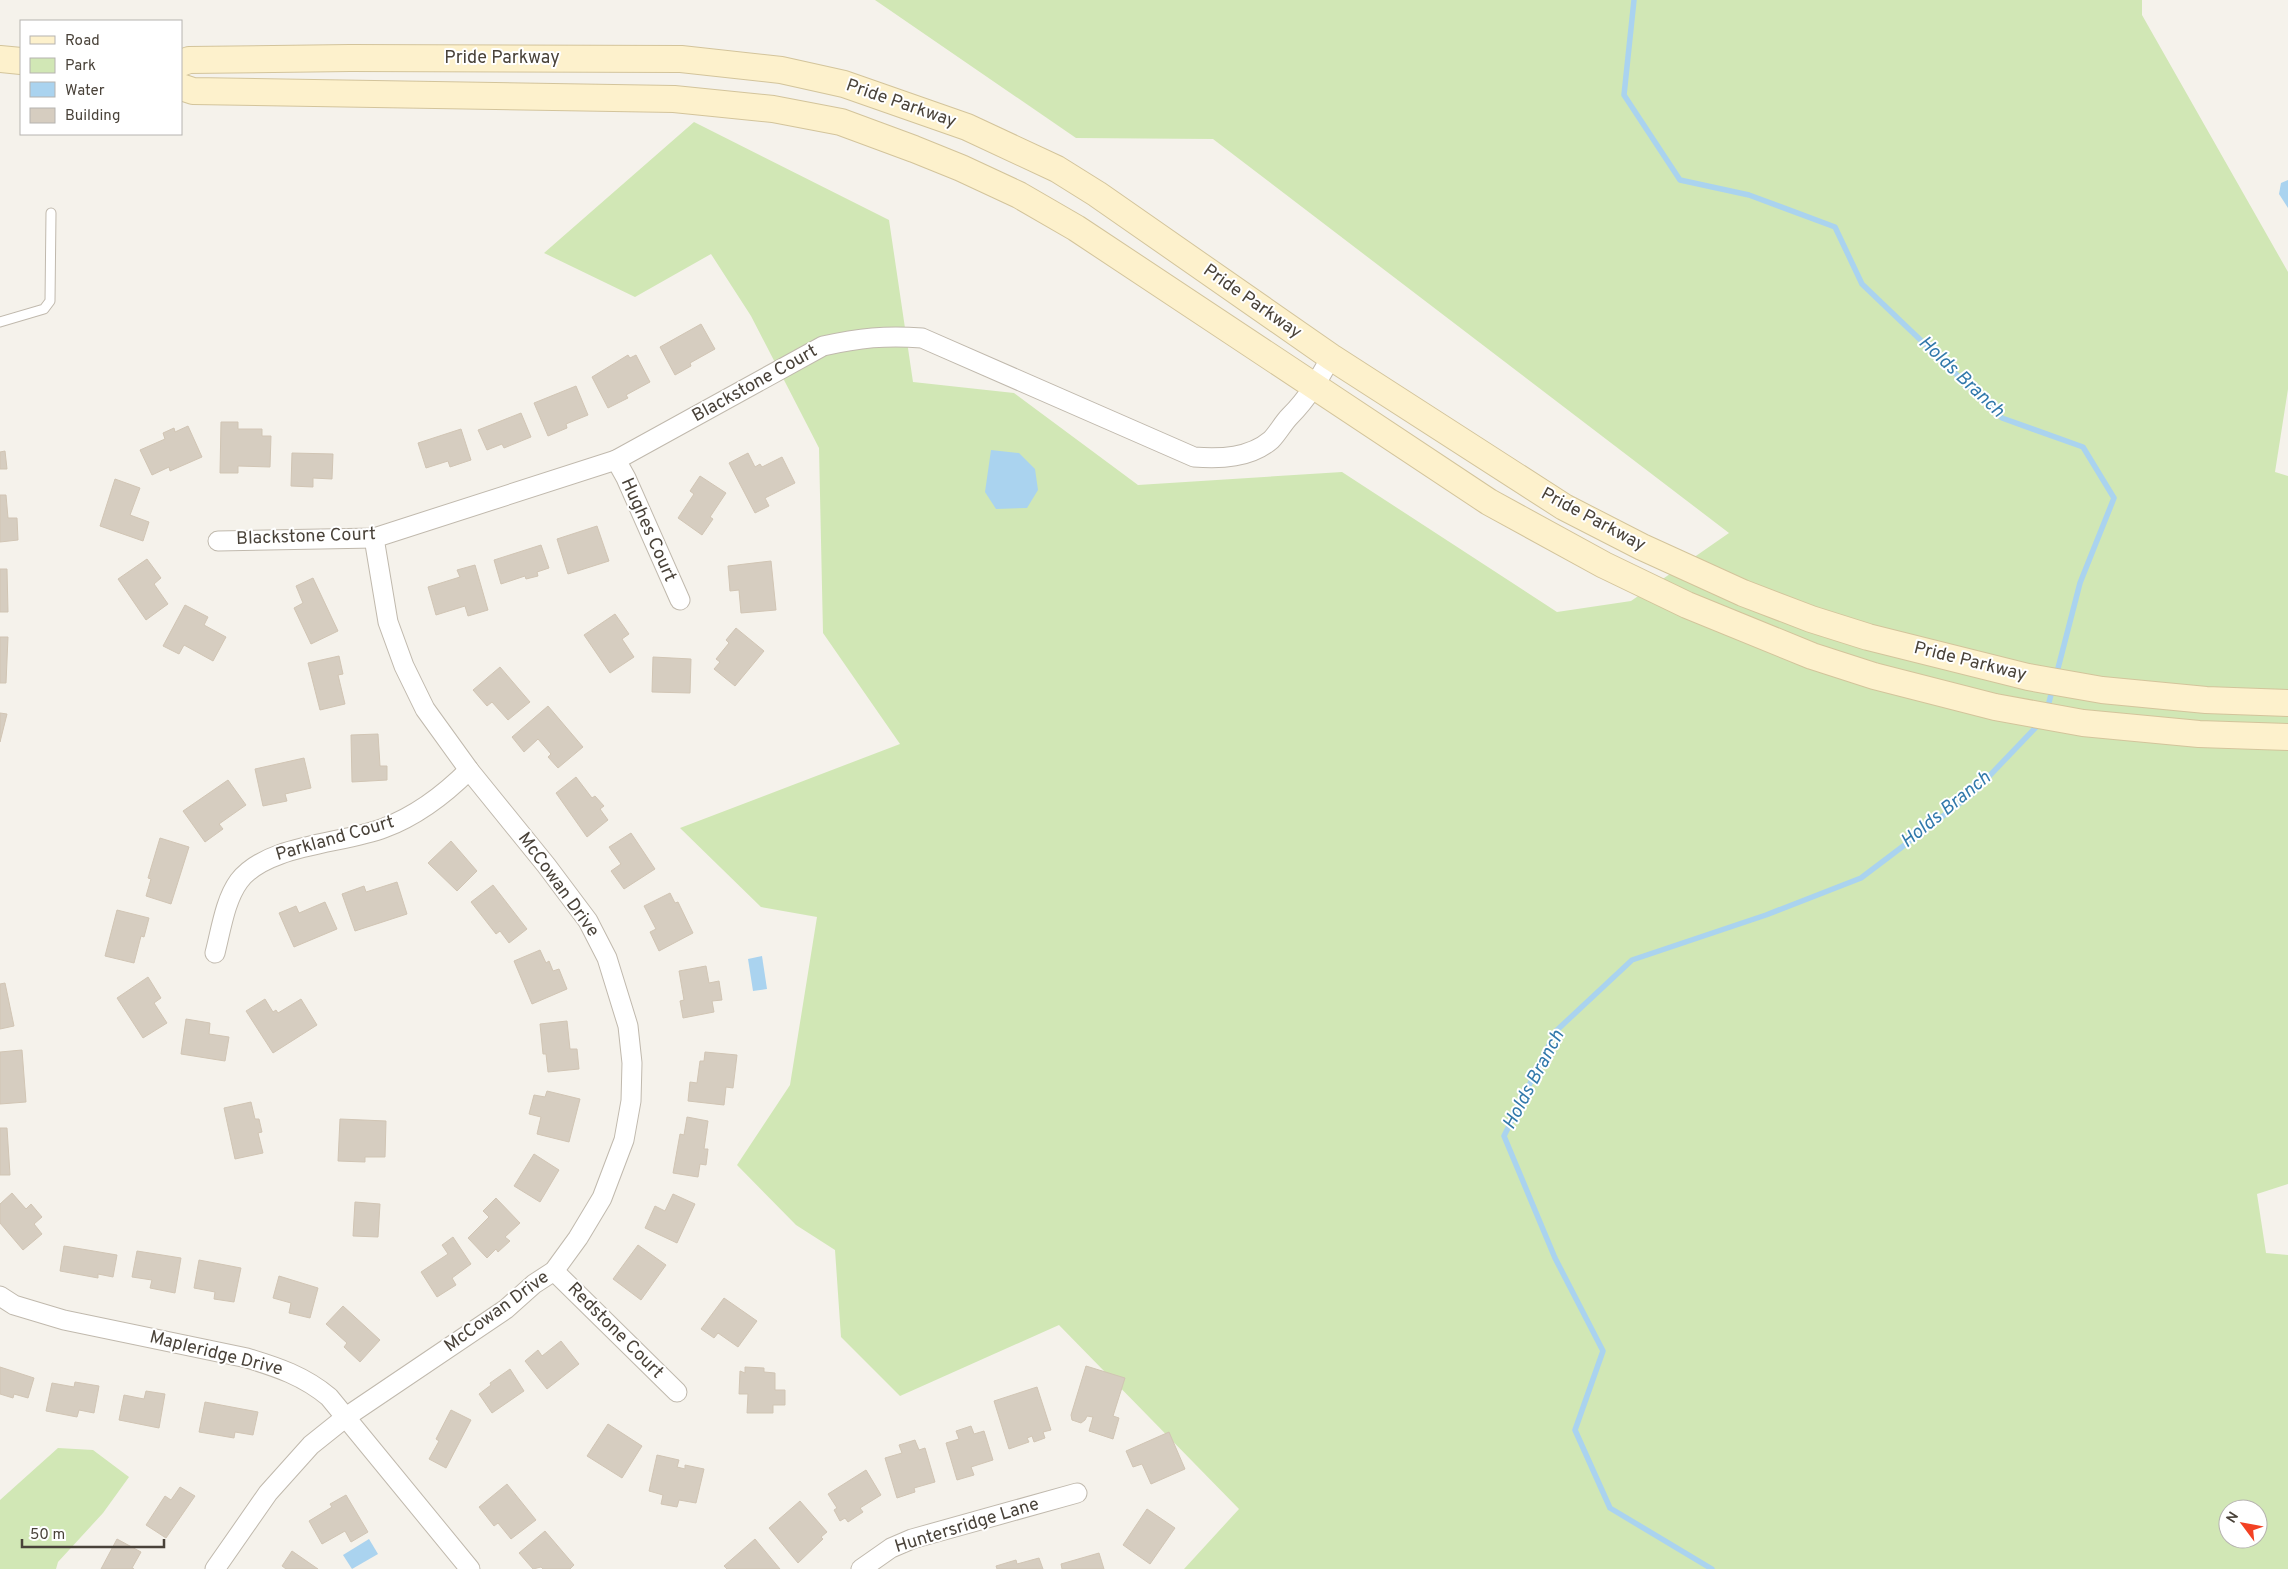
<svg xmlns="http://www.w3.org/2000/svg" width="2288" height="1569" viewBox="0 0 2288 1569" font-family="Overpass,sans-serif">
	<rect width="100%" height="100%" fill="#f5f2eb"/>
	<g fill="#d1e7b5" fill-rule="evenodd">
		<path d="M875,0h1267v15l146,257v117l-13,83 13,4v708l-31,10 9,59 22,2v314h-1104l55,-60 -180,-184 -159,71 -59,-59 -6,-87 -39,-25 -59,-60 53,-80 27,-168 -56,-10 -81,-79 220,-84 -77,-111 -4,-185 -68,-132 -40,-62 -76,43 -91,-44 150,-131 195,98 24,162 101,11 124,92 204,-13 215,140 74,-11 98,-68 -516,-394 -137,-1zM2228,1509h30v30h-30z"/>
		<polygon points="58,1448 93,1450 129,1477 103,1513 58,1562 56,1569 0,1569 0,1500"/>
	</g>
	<g fill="#aad3ef">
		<polygon points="2288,180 2288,208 2279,194 2281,183"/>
		<polygon points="991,450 1019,453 1035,469 1038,490 1027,508 996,509 985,492"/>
		<polygon points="762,956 767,989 753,991 748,959"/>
		<polygon points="369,1539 378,1554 352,1569 343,1555"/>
	</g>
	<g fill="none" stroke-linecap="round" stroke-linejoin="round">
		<g stroke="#aad3ef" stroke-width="5.5">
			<polyline points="1634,0 1624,95 1680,180 1749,195 1835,227 1862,284 2002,418 2083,447 2114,498 2080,583 2056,676"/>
			<polyline points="2047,710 2053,687"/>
			<polyline points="1712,1569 1610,1508 1575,1430 1603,1351 1555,1258 1504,1136 1556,1031 1632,960 1766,915 1861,878 1972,794 2041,722"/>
		</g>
	</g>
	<g fill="#d6cdc0" stroke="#d1c5b4">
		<polygon points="701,324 715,349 690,363 691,366 675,375 660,347"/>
		<polygon points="628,355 630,358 636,355 650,382 626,395 628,398 608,408 592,377"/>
		<polygon points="576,386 588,415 566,424 567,428 548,436 534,403"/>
		<polygon points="521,413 531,437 504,448 502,444 487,450 478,430"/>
		<polygon points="221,422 238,422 238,429 262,429 262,436 271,436 270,467 238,466 238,473 220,473"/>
		<polygon points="188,426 202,457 170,471 169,467 152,475 140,450 165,439 163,433 174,428 175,432"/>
		<polygon points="461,429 471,460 450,467 448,461 426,468 418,443"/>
		<polygon points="5,451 7,469 0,469 0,452"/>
		<polygon points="292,453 333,454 332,479 313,478 313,487 291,486"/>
		<polygon points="748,453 755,467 760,464 762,467 782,457 795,483 765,498 769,506 755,513 729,463"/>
		<polygon points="700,476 726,493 710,517 713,519 702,535 678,518 694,494 690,491"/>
		<polygon points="115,479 140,488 130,515 149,522 143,541 100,526"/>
		<polygon points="0,495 6,495 8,518 17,518 18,540 0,542"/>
		<polygon points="597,526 609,561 568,574 557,539"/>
		<polygon points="541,545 549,568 537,572 538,576 526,579 525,576 501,584 494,560"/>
		<polygon points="147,559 161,578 154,584 168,604 146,620 118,579"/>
		<polygon points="771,561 776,610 741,613 739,590 730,591 728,566"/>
		<polygon points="475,565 488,610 468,616 465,606 436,615 428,587 460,577 457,570"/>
		<polygon points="0,569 7,569 8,612 0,612"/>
		<polygon points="313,578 338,631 311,644 294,608 303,603 296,586"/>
		<polygon points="185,605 208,617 204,625 226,637 213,661 184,645 179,654 163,646"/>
		<polygon points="615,614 629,634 622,639 634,657 610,673 584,635"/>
		<polygon points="736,628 764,651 735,686 714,669 720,662 716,659 729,643 726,640"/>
		<polygon points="0,637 8,637 6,683 0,683"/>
		<polygon points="339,656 343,674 338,675 345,704 320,710 308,663"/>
		<polygon points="653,657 691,659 690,693 652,692"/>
		<polygon points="500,667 530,702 508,720 492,702 487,706 473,690"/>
		<polygon points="548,706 583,747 558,768 548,757 551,754 538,739 524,752 512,737"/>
		<polygon points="0,713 7,714 0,742"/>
		<polygon points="378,734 380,766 387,766 387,780 352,782 351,735"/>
		<polygon points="304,758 311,788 285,794 287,801 263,806 255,769"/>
		<polygon points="576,777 592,798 595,796 604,806 600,809 608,820 587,837 556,793"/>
		<polygon points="228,780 246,805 219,824 223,829 205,842 183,811"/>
		<polygon points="631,833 655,869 624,889 611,871 621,864 609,847"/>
		<polygon points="160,838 189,847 171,904 146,896 151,879 148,878"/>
		<polygon points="451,841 477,871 457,891 428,863"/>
		<polygon points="397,882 407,914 355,931 342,894 364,886 366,892"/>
		<polygon points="493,885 527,929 509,943 500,931 496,934 471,902"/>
		<polygon points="670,893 675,903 678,902 693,933 659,951 650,932 656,929 644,906"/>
		<polygon points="325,902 337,929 294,947 279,913 296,906 299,913"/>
		<polygon points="117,910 149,918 144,937 141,936 134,963 105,956"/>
		<polygon points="540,950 546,963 549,961 553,971 559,969 567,989 532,1004 514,961"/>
		<polygon points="706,966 709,983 719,981 722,1000 712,1001 714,1012 683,1018 680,1001 684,1000 679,971"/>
		<polygon points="148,977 161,998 154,1003 167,1023 143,1038 117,998"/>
		<polygon points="5,983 14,1026 0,1029 0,984"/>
		<polygon points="265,999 273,1012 276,1010 278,1013 301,999 317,1025 273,1053 246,1011"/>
		<polygon points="186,1019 210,1023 209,1034 229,1037 225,1061 181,1054"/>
		<polygon points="567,1021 570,1049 577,1049 579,1069 548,1072 546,1054 543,1054 540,1024"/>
		<polygon points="22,1050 26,1102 0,1104 0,1052"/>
		<polygon points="705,1052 737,1055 733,1088 726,1087 724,1105 688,1101 690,1082 697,1083 700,1061 704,1061"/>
		<polygon points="547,1091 580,1099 569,1142 537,1134 541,1117 529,1114 534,1095 545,1097"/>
		<polygon points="251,1102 255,1119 259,1119 262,1132 258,1133 263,1153 235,1159 224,1108"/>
		<polygon points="687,1117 708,1121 704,1149 708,1149 706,1165 700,1164 698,1177 673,1173 680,1134 684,1135"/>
		<polygon points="340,1119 386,1121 385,1157 365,1157 365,1162 338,1161"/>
		<polygon points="0,1128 7,1128 10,1175 0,1175"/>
		<polygon points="534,1154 559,1170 540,1202 514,1186"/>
		<polygon points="12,1193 26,1209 31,1204 42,1217 34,1224 42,1234 23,1250 0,1223 0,1204"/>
		<polygon points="673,1194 695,1204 677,1243 645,1228 655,1206 665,1211"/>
		<polygon points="496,1198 520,1223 505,1237 510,1241 498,1252 496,1249 487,1258 468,1238 489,1217 483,1211"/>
		<polygon points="355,1202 380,1204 378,1237 353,1236"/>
		<polygon points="453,1237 471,1264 452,1278 456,1285 437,1297 421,1272 448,1254 442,1245"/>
		<polygon points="638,1245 666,1265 641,1300 613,1279"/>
		<polygon points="64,1246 117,1255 113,1277 98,1274 98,1278 60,1271"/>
		<polygon points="137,1251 181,1258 175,1293 150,1288 152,1280 132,1277"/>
		<polygon points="199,1260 241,1268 234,1302 214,1299 215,1292 194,1288"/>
		<polygon points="279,1276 318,1288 310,1318 289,1313 291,1303 273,1298"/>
		<polygon points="724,1298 757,1321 738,1347 718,1333 714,1338 701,1329"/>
		<polygon points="343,1306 380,1340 360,1362 344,1347 347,1343 326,1324"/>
		<polygon points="561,1341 579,1364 547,1389 525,1361 538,1350 542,1356"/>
		<polygon points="1086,1366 1125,1378 1113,1416 1119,1418 1113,1439 1089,1431 1093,1417 1087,1416 1085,1420 1081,1423 1072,1420 1071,1415"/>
		<polygon points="0,1367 34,1378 28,1398 14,1394 13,1398 0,1394"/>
		<polygon points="745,1367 764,1368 764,1372 775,1373 775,1390 785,1390 785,1405 773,1405 773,1413 747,1413 748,1394 739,1394 740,1371 745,1373"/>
		<polygon points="510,1369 524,1391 492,1413 479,1394 491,1385 490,1383"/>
		<polygon points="75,1382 99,1386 94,1413 79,1410 77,1417 46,1411 52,1383 74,1387"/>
		<polygon points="1037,1387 1051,1430 1043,1432 1045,1438 1034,1442 1032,1436 1027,1438 1029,1442 1009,1449 994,1401"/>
		<polygon points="146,1391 165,1394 159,1428 119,1420 124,1395 144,1399"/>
		<polygon points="205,1402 258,1412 253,1435 235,1432 234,1438 199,1432"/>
		<polygon points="451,1410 471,1420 446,1468 429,1459 439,1441 436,1439"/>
		<polygon points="608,1424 642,1446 622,1478 587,1456"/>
		<polygon points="971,1426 974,1434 984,1431 993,1460 971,1467 974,1475 957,1480 946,1443 959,1439 956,1431"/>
		<polygon points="1169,1432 1185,1469 1151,1484 1142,1464 1133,1467 1126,1451"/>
		<polygon points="915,1440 919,1450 925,1448 935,1482 914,1488 915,1492 897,1498 885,1458 902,1453 899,1445"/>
		<polygon points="657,1455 679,1460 677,1467 685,1469 685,1465 704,1469 696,1503 679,1500 677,1507 661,1504 663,1495 649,1491"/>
		<polygon points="866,1470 881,1495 860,1508 863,1512 848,1522 845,1518 840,1521 834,1510 837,1508 828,1494"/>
		<polygon points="507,1484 536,1520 511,1539 498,1523 494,1526 479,1507"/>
		<polygon points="180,1487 195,1496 166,1538 146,1525 165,1496 171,1500"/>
		<polygon points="346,1495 368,1532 351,1542 345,1531 322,1544 309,1521 332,1507 330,1504"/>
		<polygon points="800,1501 827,1532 821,1537 823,1539 798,1563 769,1528"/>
		<polygon points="1147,1509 1175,1528 1150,1564 1123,1545"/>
		<polygon points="545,1531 574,1565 570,1569 543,1569 541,1567 533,1569 519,1553"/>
		<polygon points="117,1539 141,1552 132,1568 134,1569 101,1569"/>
		<polygon points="755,1539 780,1569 727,1569 724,1566"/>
		<polygon points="292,1551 318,1569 286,1569 282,1566"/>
		<polygon points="1099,1553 1104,1569 1062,1569 1061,1564"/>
		<polygon points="1039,1558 1043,1569 997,1569 996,1566 1016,1560 1017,1564"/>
	</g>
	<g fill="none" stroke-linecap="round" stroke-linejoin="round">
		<g stroke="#c0b9ad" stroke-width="11">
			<polyline id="service" points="0,322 44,309 50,301 51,213"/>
		</g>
		<g stroke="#c0b9ad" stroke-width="21">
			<g id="minor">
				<polyline points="616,460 626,478 680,600"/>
				<path d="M218,541l156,-3 242,-78 207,-114c36,-8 63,-11 99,-8l272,119c27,2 56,1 77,-17 7,-7 12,-17 19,-24 18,-18 29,-37 41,-59"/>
				<path d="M215,953c6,-23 10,-53 24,-72 28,-37 104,-37 145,-53 32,-12 61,-34 85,-58"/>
				<polyline points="554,1271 677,1392"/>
				<path d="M0,1296l14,9 50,15 183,38c30,9 57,18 82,39l141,172"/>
				<polyline points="215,1569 268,1493 311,1445 346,1417 506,1309 534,1284 554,1271 578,1238 602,1198 624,1140 631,1101 632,1063 628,1026 607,958 588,921 546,865 469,770 425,709 404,666 388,622 374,538"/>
				<polyline points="861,1569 891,1548 912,1539 1077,1493"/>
			</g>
		</g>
		<g stroke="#d3c49b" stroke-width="28">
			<g id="secondary">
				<polyline points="0,59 21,61"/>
				<polyline points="181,63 189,60 350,58 681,59 781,70 844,84 967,127 1057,169 1097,194 1331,357 1564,507 1642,547 1743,593 1811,619 1868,637 2028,677 2102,690 2206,700 2288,703"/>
				<polyline points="181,87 193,91 674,99 773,109 841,122 914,149 961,168 1019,195 1076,228 1489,502 1604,565 1687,605 1812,656 1874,676 1995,707 2083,723 2199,734 2288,737"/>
			</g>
		</g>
		<use href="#service" stroke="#fff" stroke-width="9"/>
		<use href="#minor" stroke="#fff" stroke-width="19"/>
		<use href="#secondary" stroke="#fdf1cc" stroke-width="26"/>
	</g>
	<g text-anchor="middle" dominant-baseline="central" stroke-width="4" stroke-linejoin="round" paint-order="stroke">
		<g font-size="18" fill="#494239" stroke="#fff">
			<text x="502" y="58">Pride Parkway</text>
			<text transform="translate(901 104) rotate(19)">Pride Parkway</text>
			<text transform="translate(1252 302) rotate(35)">Pride Parkway</text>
			<text transform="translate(755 384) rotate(-29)">Blackstone Court</text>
			<text transform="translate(1593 520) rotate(28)">Pride Parkway</text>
			<text transform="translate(648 530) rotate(66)">Hughes Court</text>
			<text transform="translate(306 537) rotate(-2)">Blackstone Court</text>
			<text transform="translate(1970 662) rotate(14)">Pride Parkway</text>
			<text transform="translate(335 839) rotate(-16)">Parkland Court</text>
			<text transform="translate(558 885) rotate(54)">McCowan Drive</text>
			<text transform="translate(497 1312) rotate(-36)">McCowan Drive</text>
			<text transform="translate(615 1331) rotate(45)">Redstone Court</text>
			<text transform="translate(216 1354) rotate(14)">Mapleridge Drive</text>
			<text transform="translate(967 1526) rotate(-17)">Huntersridge Lane</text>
		</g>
		<g font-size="19" font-style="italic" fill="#3279ab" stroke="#fff">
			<text transform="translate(1961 377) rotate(43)">Holds Branch</text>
			<text transform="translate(1946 810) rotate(-39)">Holds Branch</text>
			<text transform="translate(1534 1080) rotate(-62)">Holds Branch</text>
		</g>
	</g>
	<rect x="20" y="20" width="162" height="115" fill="#ffffff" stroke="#b6b3b0"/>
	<rect x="30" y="36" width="25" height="8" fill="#fdf1cc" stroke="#b6b3b0"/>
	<text x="65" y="45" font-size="15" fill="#494239">Road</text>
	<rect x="30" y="58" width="25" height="15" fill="#d1e7b5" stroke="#b6b3b0"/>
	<text x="65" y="70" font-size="15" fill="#494239">Park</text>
	<rect x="30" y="82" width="25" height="15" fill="#aad3ef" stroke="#b6b3b0"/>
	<text x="65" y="95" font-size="15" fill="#494239">Water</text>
	<rect x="30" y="108" width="25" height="15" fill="#d6cdc0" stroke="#b6b3b0"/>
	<text x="65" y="120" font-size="15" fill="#494239">Building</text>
	<g transform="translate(2243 1524) rotate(302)"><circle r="24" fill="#ffffff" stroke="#b6b3b0"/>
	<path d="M0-4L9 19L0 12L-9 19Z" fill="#f34123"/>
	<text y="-8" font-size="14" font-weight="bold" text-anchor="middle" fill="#494239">N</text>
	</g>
	<path d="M22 1539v8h142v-8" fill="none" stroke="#494239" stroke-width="2.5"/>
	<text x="30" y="1539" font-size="15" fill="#494239" stroke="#ffffff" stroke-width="4" paint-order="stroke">50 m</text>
</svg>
